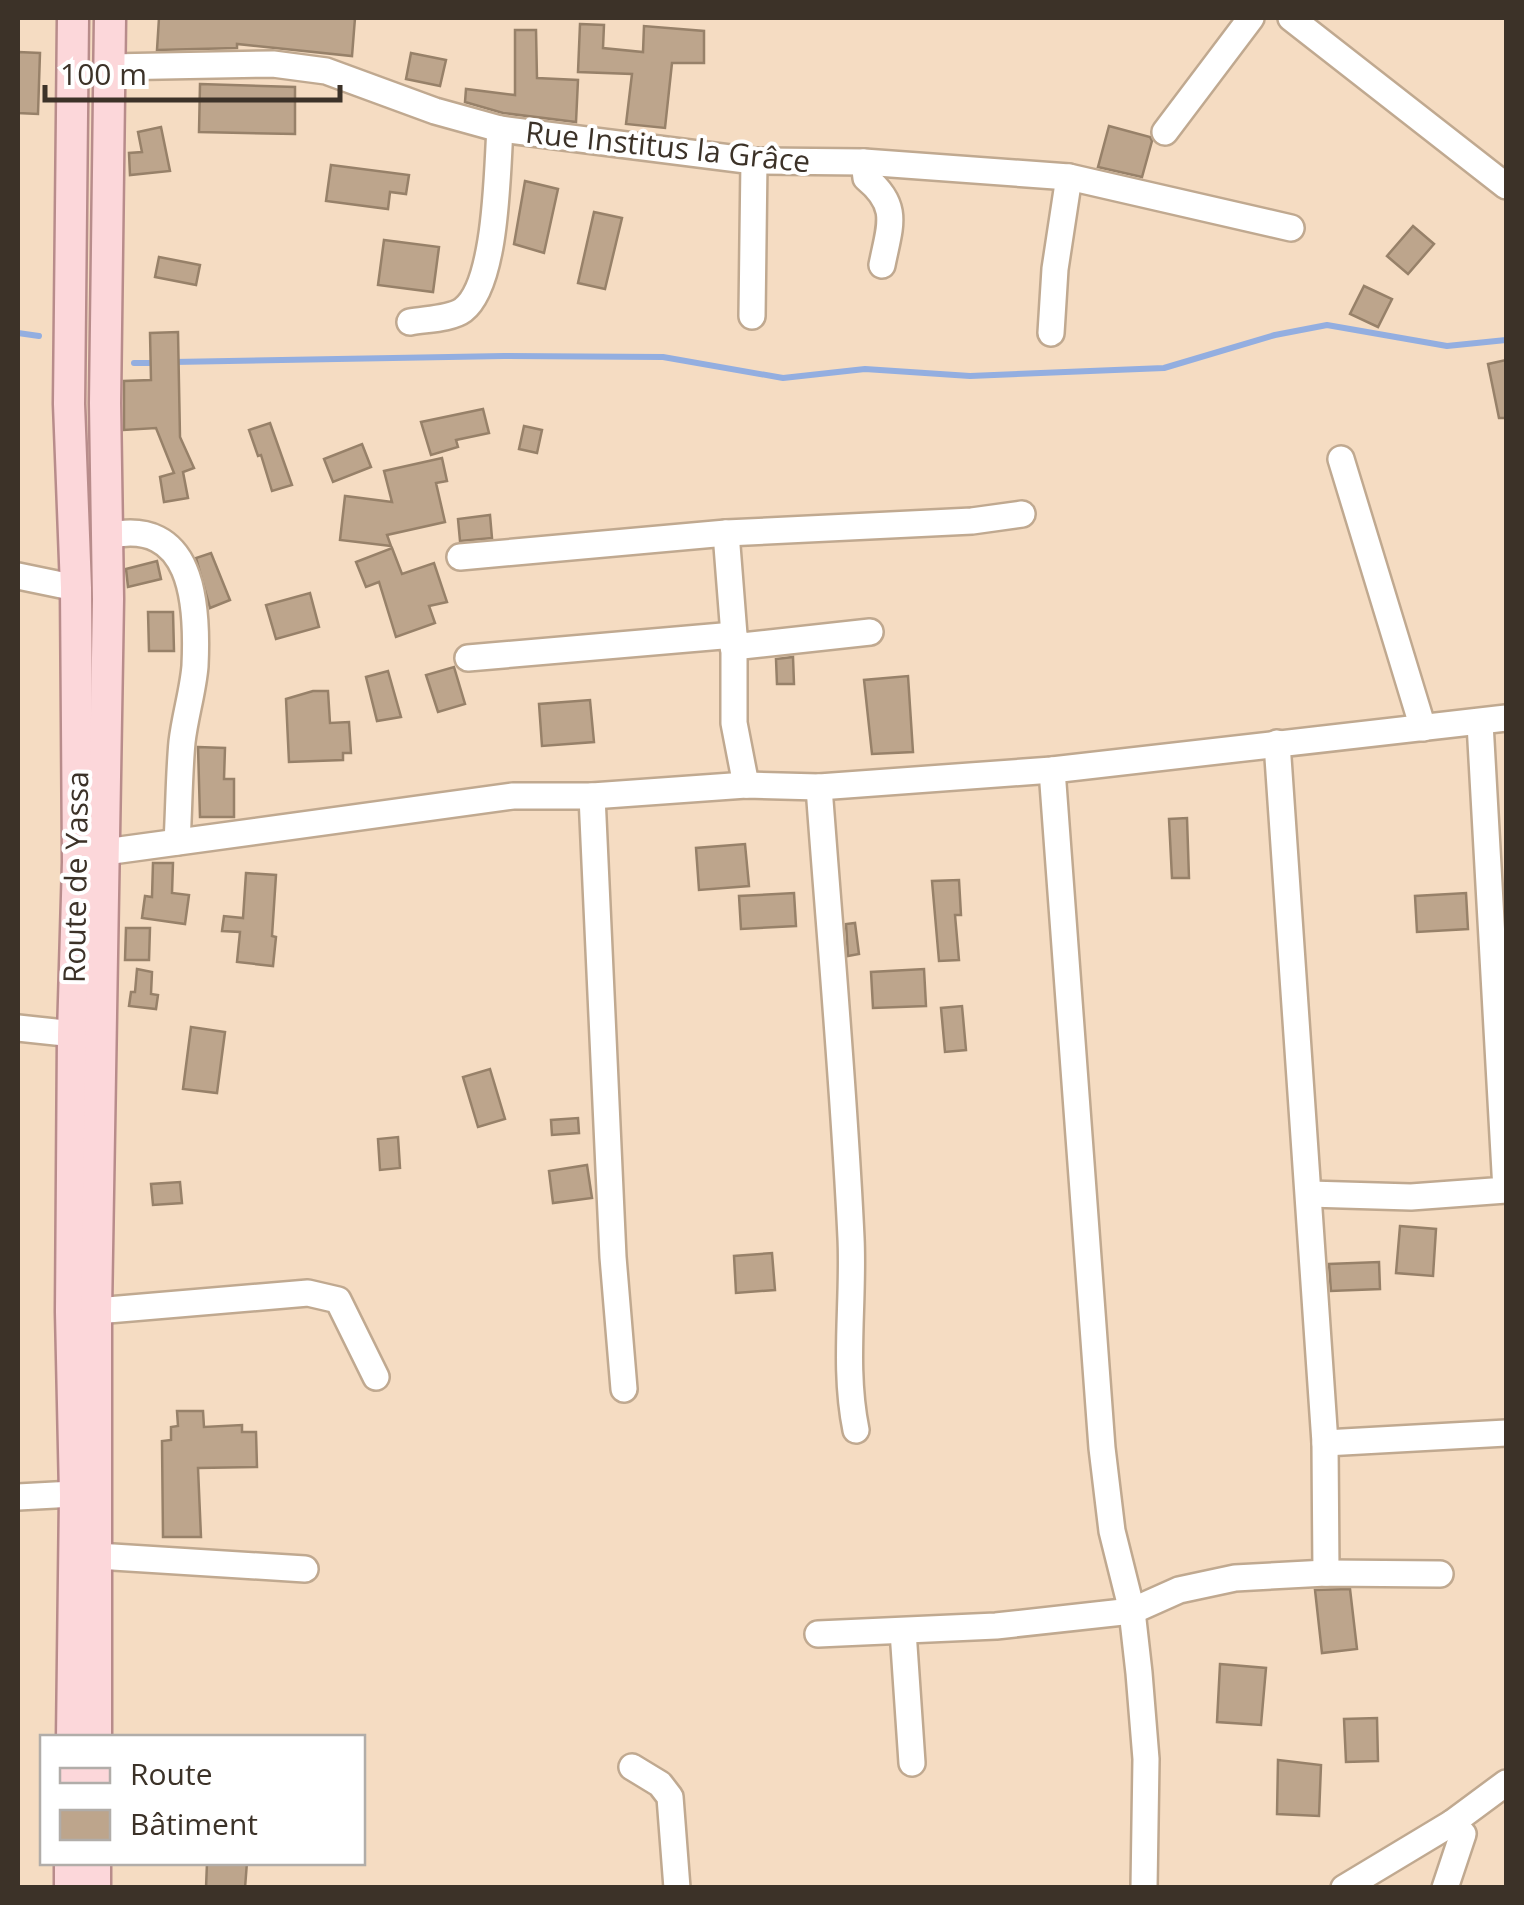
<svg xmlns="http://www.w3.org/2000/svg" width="1524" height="1905" viewBox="0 0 1524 1905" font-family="'Open Sans',sans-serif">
	<rect width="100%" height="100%" fill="#f5dcc2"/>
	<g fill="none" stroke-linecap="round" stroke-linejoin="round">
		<g stroke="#93aee0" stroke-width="6">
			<polyline points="18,333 39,336"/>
			<polyline points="173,362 504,356 663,357 783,378 865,369 970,376 1164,368 1275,335 1327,325 1447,346 1506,340"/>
			<polyline points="134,363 156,363"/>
		</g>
	</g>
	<g fill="#bda58c" stroke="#978169" stroke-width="2.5">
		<polygon points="159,18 355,18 352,56 237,44 237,48 157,50"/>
		<polygon points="580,24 604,25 603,48 643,52 644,26 704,31 704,63 672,63 665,128 626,124 632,74 578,72"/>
		<polygon points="515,30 536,30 537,78 578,80 576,122 503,113 465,102 466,89 515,95"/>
		<polygon points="18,52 40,53 38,114 18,113"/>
		<polygon points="411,53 446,60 440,86 406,79"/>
		<polygon points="200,84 295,87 295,134 199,132"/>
		<polygon points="1109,126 1150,137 1152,141 1142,177 1098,167"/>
		<polygon points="161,127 170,171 130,175 129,153 142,152 138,132"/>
		<polygon points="331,165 409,175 406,194 390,192 388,209 326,201"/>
		<polygon points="525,181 558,189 544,253 514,244"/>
		<polygon points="594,212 622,218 605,289 578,283"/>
		<polygon points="1413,226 1434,244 1408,274 1387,256"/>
		<polygon points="384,240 439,247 433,292 378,285"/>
		<polygon points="159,257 200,265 196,285 155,277"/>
		<polygon points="1364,286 1392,299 1378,327 1350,314"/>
		<polygon points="178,332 180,437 194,468 183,472 188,498 164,502 160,477 174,473 156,428 124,430 124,381 151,380 150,333"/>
		<polygon points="1506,360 1506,418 1499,418 1488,364"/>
		<polygon points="483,409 489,433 456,440 458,447 431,455 421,422"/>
		<polygon points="270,423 292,485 272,491 261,455 258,456 249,430"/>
		<polygon points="524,426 542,430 537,453 519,449"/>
		<polygon points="362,444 371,467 333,482 324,459"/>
		<polygon points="442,458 447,481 436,483 445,522 387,535 391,546 340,540 345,496 392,502 384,471"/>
		<polygon points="490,515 492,538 460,541 458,519"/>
		<polygon points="392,548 402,574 434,563 447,602 429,606 435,623 396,637 379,582 366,587 356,562"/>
		<polygon points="211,553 230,600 210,608 196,558"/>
		<polygon points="157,561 161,579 128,587 126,569"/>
		<polygon points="310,593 319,627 276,639 266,605"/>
		<polygon points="148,612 173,612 174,651 149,651"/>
		<polygon points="793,657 794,684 777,684 776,659"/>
		<polygon points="454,667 465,704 438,712 426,675"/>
		<polygon points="388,671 401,717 377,721 366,677"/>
		<polygon points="908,676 913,752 872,754 864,680"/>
		<polygon points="313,691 328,691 330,723 349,722 351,753 343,753 343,760 289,762 286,699"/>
		<polygon points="590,700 594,742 542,746 539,704"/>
		<polygon points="198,747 225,748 224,779 234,779 234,817 200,817"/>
		<polygon points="1187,818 1189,878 1172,878 1169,819"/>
		<polygon points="745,844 749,886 699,890 696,848"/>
		<polygon points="153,863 173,863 172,893 189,895 185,924 142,918 145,896 152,897"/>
		<polygon points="246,873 276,875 272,936 276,937 273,966 237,962 240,932 222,931 224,916 243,918"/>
		<polygon points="959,880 961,915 955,915 959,960 939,961 932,881"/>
		<polygon points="794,893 796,926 741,929 739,896"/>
		<polygon points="1466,893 1468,929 1417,932 1415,896"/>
		<polygon points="855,923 859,954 848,956 846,924"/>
		<polygon points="126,928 150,928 149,960 125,960"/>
		<polygon points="137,969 152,972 151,994 158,995 156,1009 129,1006 131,992 135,992"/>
		<polygon points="924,969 926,1006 873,1008 871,972"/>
		<polygon points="962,1006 966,1050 945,1052 941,1008"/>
		<polygon points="191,1027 225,1032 217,1093 183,1089"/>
		<polygon points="490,1069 505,1119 478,1127 463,1077"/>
		<polygon points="578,1118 579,1133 552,1135 551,1120"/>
		<polygon points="398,1137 400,1168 380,1170 378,1139"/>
		<polygon points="587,1165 592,1198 553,1203 549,1171"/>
		<polygon points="180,1182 182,1203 153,1205 151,1184"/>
		<polygon points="1400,1226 1436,1229 1433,1276 1396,1273"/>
		<polygon points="772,1253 775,1290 736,1293 734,1256"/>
		<polygon points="1379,1262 1380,1289 1331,1291 1329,1264"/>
		<polygon points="177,1411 203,1411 204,1427 242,1425 242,1432 256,1432 257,1467 198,1468 201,1537 163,1537 162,1441 171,1440 171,1427 178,1426"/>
		<polygon points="1350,1589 1357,1649 1322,1653 1315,1590"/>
		<polygon points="1220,1664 1266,1668 1261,1725 1217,1722"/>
		<polygon points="1377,1718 1378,1761 1346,1762 1344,1719"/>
		<polygon points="1278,1760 1321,1765 1319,1816 1277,1814"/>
		<polygon points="225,1862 247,1862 245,1888 206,1888 207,1863"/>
	</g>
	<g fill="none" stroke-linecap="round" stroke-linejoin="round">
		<g stroke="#c0a990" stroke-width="30">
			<g id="minor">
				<polyline points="1291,18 1506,186"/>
				<polyline points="109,67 273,64 326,71 435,111 500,129 754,161 864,162 1069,177 1291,228"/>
				<polyline points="1165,132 1251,18"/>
				<path d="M864,162l2,16c34,28 24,47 16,87"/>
				<polyline points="752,316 754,161"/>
				<path d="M410,322c15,-3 41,-3 53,-12 34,-26 34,-139 37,-181"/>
				<polyline points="1051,333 1055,269 1069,177"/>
				<polyline points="1341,459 1423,728"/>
				<polyline points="726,533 734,635 734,723 746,785"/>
				<path d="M107,536c86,-20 91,67 88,130 -2,25 -10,50 -13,76 -3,33 -3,66 -5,100"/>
				<polyline points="460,557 726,533 972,521 1022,514"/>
				<polyline points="18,576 76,588"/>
				<polyline points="733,647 870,632"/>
				<polyline points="468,658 734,635"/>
				<polyline points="1277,743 1325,1443 1326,1573"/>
				<polyline points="1052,770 1102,1448 1112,1531 1132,1611 1139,1673 1146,1759 1144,1888"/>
				<path d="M819,787c11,150 25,301 32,451 3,64 -8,129 5,192"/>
				<polyline points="592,796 613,1257 624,1389"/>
				<polyline points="105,852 513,796 592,796 746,785 819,787 1052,770 1506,718"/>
				<polyline points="18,1028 93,1036"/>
				<polyline points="1309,1194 1411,1197 1506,1190 1480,723"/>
				<polyline points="96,1311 308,1293 338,1300 376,1377"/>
				<polyline points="1325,1443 1506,1433"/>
				<polyline points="18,1497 92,1493"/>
				<polyline points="97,1556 305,1569"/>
				<polyline points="903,1631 912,1763"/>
				<polyline points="818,1634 996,1626 1132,1611 1179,1590 1235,1578 1326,1573 1440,1574"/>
				<polyline points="632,1767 660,1784 670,1797 677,1888"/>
				<polyline points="1344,1888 1452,1823 1506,1783"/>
				<polyline points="1445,1888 1463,1834 1452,1823"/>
			</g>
		</g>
		<g stroke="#b88c8b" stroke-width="35">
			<g id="major">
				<polyline points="72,1738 75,1495 71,1312 73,1035 78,862 76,588 69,404 73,18"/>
				<polyline points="96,1738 96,1311 108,599 105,403 110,18"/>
				<polyline points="70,1888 70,1862"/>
				<polyline points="95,1888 95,1862"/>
			</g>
		</g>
		<use href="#minor" stroke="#fff" stroke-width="25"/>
		<use href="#major" stroke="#fcd7da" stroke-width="30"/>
	</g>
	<g text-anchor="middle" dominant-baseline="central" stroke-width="8" stroke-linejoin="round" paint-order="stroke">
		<g font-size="30" fill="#3c3228" stroke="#fff">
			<text transform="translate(668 146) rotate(6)">Rue Institus la Grâce</text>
			<text transform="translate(75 877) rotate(-89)">Route de Yassa</text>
		</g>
	</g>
	<rect width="1524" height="1905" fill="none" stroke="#3c3228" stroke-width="40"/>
	<rect x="40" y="1735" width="325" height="130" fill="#ffffff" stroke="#b1ada9" stroke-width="2.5"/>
	<rect x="60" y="1768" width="50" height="15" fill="#fcd7da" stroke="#b1ada9" stroke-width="2.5"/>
	<text x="130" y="1785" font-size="30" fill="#3c3228">Route</text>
	<rect x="60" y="1810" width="50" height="30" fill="#bda58c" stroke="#b1ada9" stroke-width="2.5"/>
	<text x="130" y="1835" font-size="30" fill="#3c3228">Bâtiment</text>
	<path d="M45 85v15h295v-15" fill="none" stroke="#3c3228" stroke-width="5"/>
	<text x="60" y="85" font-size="30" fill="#3c3228" stroke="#ffffff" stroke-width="8" paint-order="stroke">100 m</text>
</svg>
